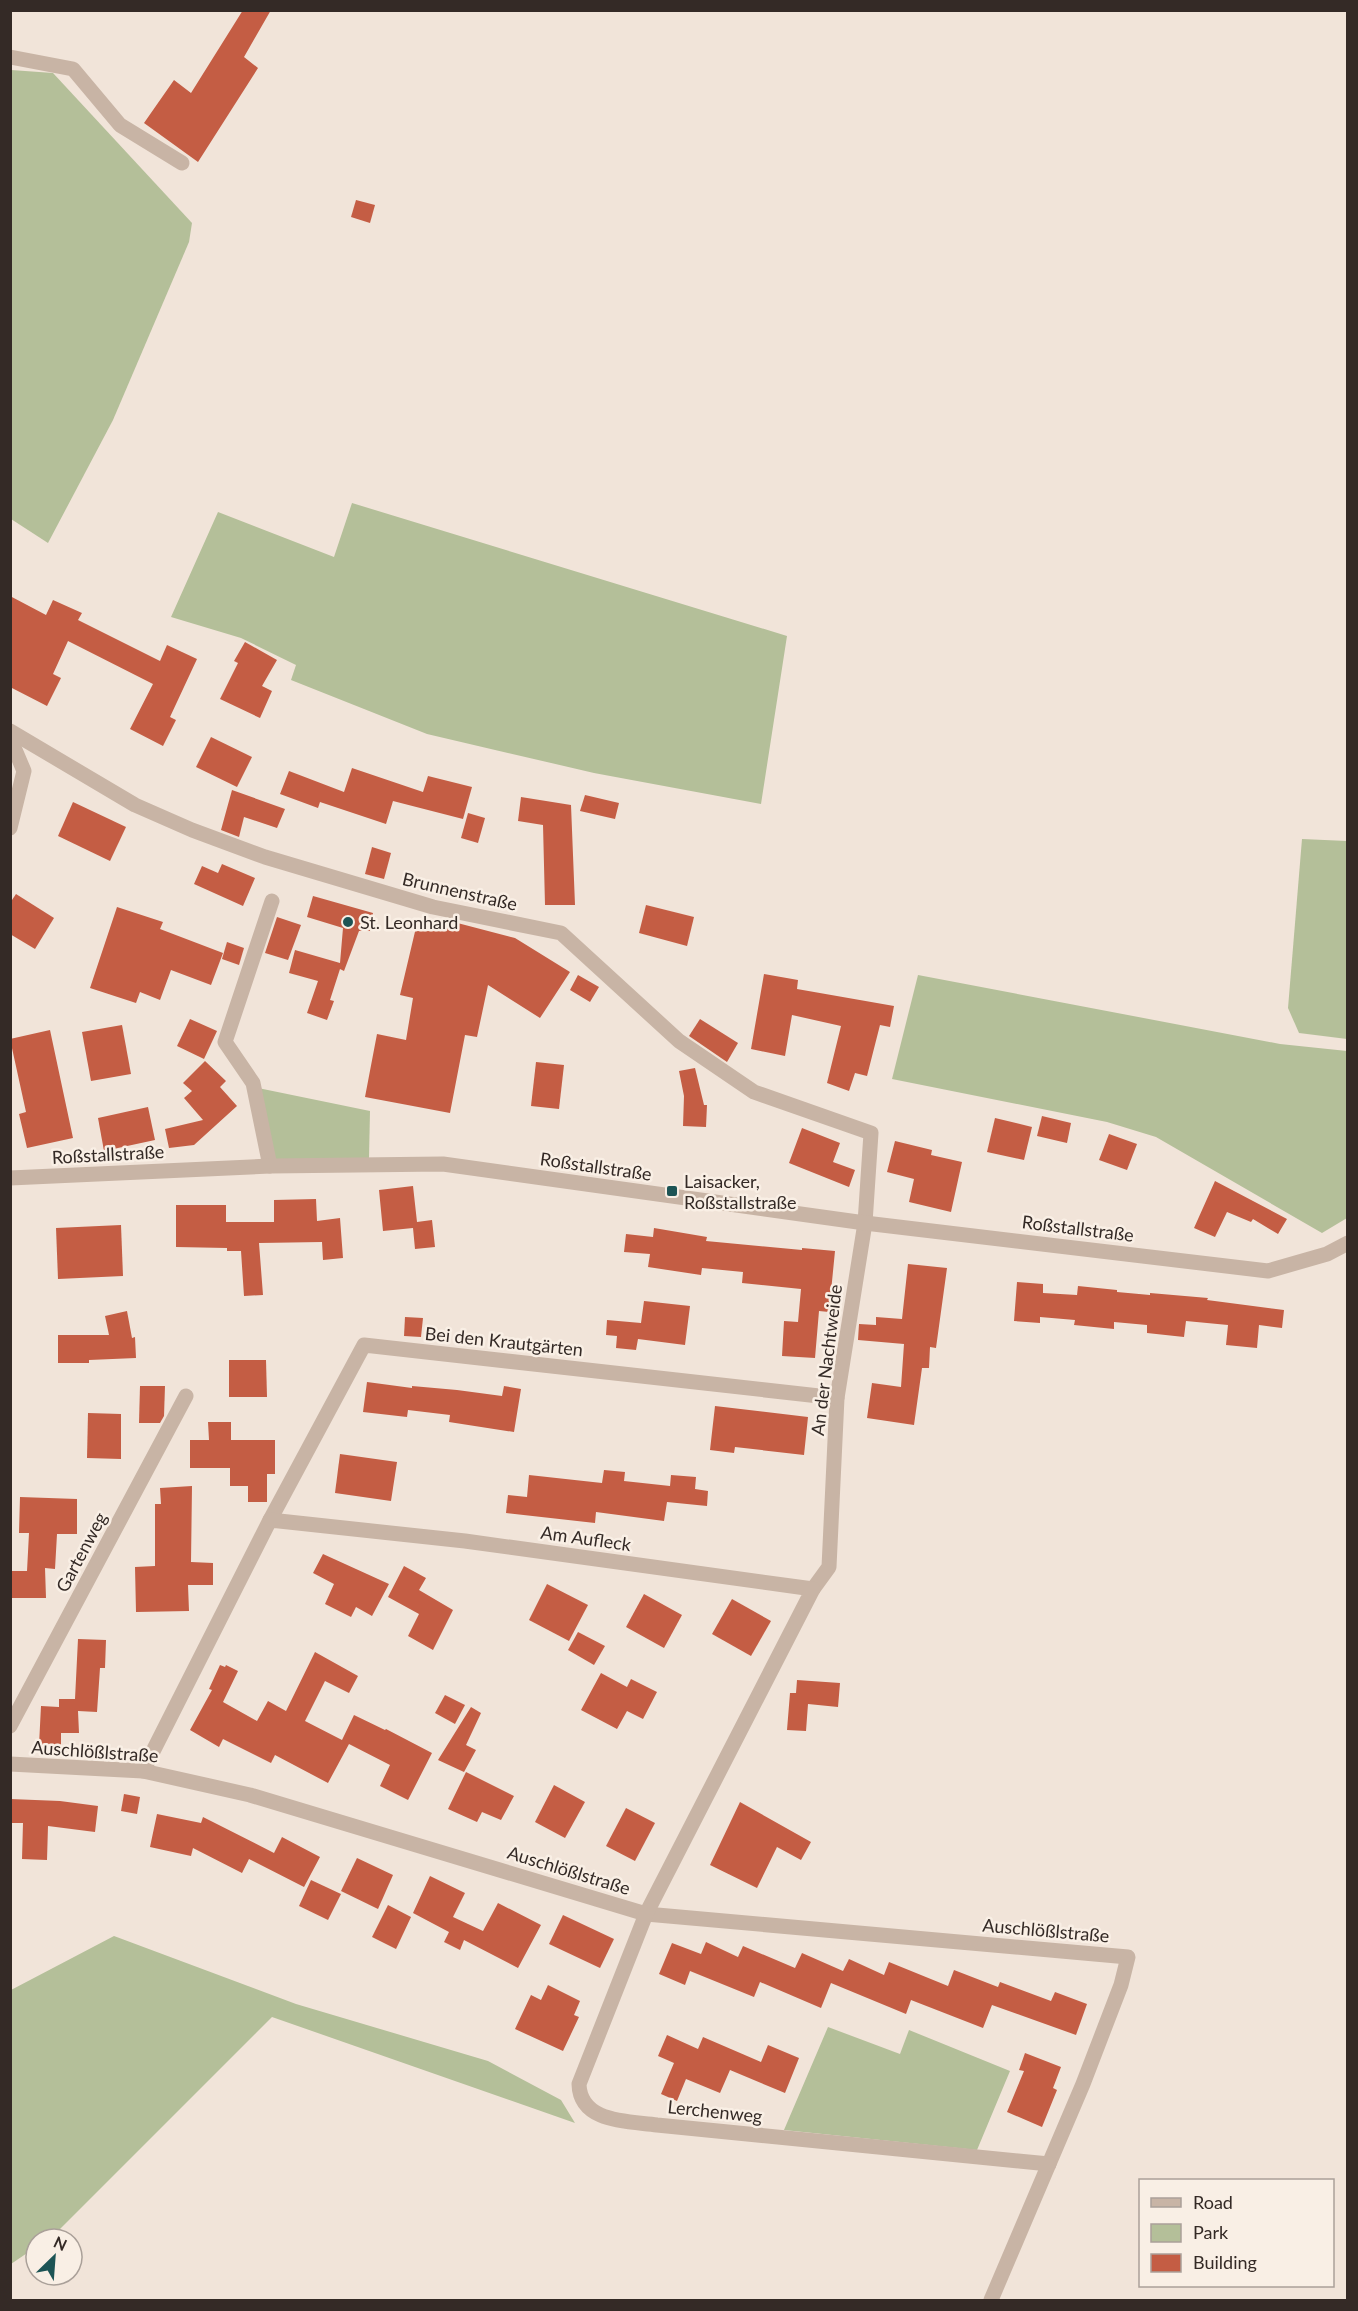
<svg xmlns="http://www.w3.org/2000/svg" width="1358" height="2311" viewBox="0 0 1358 2311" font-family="Lato,sans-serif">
	<rect width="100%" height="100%" fill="#f1e4d9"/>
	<g fill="#b4bf99">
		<polygon points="11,70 53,73 192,223 189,242 113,420 48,543 11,519"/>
		<polygon points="352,503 787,636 761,804 594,773 427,734 291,680 296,665 241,638 171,617 218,512 334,557"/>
		<polygon points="1302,839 1347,841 1347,1039 1299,1033 1288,1008"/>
		<polygon points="918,975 1280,1044 1347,1051 1347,1218 1322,1233 1156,1137 1107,1122 892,1079"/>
		<polygon points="258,1088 370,1111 369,1158 274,1160"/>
		<polygon points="114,1936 296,2004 488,2061 561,2100 575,2123 272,2017 51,2238 36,2239 36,2247 11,2264 11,1990"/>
		<polygon points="828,2027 900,2054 909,2030 1010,2071 977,2150 784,2130"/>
	</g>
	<g fill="#c45d44">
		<polygon points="243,10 271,10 244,57 258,68 198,162 144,123 174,80 191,93"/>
		<polygon points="356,200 375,205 370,223 351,217"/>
		<polygon points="10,596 46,615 53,600 82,613 78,620 160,661 167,645 197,659 170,717 176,720 163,746 130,729 153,684 68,641 53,674 61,678 47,706 10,687"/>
		<polygon points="245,642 277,660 262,686 272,691 260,718 220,699 238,663 234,661"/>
		<polygon points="211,737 252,757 237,787 196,767"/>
		<polygon points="352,768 423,792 428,776 472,787 463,819 393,801 386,824 320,802 318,808 280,794 289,771 344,792"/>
		<polygon points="232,790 285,809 277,828 244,817 239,837 221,830"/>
		<polygon points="585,795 619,803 615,819 580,811"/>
		<polygon points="521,797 571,805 575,905 545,905 543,825 518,821"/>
		<polygon points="73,802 126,827 110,861 58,836"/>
		<polygon points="468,813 485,818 478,843 461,838"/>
		<polygon points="372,847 391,853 384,879 365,874"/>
		<polygon points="222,864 255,878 243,906 194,884 202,866 218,873"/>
		<polygon points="16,894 54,918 35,949 10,934 10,903"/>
		<polygon points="313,896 373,913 370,931 359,931 344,971 340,969 330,1000 334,1001 327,1020 307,1013 318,981 289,973 295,950 340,963 343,928 307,917"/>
		<polygon points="646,905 694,917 687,946 639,933"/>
		<polygon points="117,907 163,922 160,929 223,953 211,985 171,970 160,1000 140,992 136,1003 90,988"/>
		<polygon points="277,917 301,925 288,960 265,953"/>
		<polygon points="418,919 444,926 446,920 515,938 570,972 540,1018 488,985 477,1037 465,1035 450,1113 365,1097 377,1034 406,1040 413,998 400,995"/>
		<polygon points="227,942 244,948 239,965 222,959"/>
		<polygon points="764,974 798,980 797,989 894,1006 890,1027 880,1025 867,1076 855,1073 849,1091 827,1083 841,1026 792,1015 785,1056 751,1049"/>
		<polygon points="578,975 599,987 590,1002 570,990"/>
		<polygon points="190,1019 217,1031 204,1059 177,1046"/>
		<polygon points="700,1019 738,1043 727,1062 689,1036"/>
		<polygon points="122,1025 131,1074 91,1081 82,1032"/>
		<polygon points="50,1030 73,1138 27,1148 19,1114 26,1112 10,1039"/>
		<polygon points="205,1061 226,1081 220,1087 237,1106 194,1145 169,1148 165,1129 203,1120 184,1098 192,1091 183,1083"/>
		<polygon points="536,1062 564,1065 559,1109 531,1106"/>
		<polygon points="695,1068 704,1105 707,1105 706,1127 683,1126 684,1096 679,1071"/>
		<polygon points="148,1107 155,1140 104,1151 98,1118"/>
		<polygon points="1042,1116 1071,1123 1067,1143 1037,1136"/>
		<polygon points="995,1118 1032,1127 1024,1160 987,1152"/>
		<polygon points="802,1128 840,1143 833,1162 855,1170 849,1187 789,1163"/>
		<polygon points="1109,1134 1137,1144 1127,1170 1099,1160"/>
		<polygon points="895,1141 932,1150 931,1155 962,1162 951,1212 909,1202 914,1179 887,1172"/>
		<polygon points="1215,1181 1287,1219 1278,1234 1253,1219 1251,1222 1227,1212 1215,1237 1194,1228"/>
		<polygon points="413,1186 417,1222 432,1220 435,1247 415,1249 413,1228 383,1231 379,1190"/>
		<polygon points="316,1199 317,1221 340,1218 343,1258 323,1260 322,1242 259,1243 263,1295 244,1296 241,1251 227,1251 227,1248 176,1247 176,1205 226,1205 226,1222 274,1222 274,1200"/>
		<polygon points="121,1225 123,1276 58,1279 56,1228"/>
		<polygon points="654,1228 707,1237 706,1241 802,1250 802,1248 835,1251 829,1312 819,1311 815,1358 782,1356 784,1321 798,1322 801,1289 742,1283 743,1272 702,1268 701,1275 648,1267 650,1254 624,1252 626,1234 653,1237"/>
		<polygon points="908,1264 947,1268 936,1348 930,1347 929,1368 922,1368 914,1425 867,1418 872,1383 901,1387 904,1344 858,1340 859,1324 876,1325 876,1317 902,1319"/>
		<polygon points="1017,1282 1043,1284 1043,1293 1077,1295 1078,1286 1117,1290 1117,1292 1150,1295 1150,1293 1208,1298 1207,1300 1284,1310 1282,1328 1259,1325 1257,1348 1226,1345 1228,1325 1186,1321 1184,1337 1147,1333 1147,1325 1114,1322 1114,1329 1074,1325 1075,1320 1040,1317 1040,1323 1014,1321"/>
		<polygon points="644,1301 690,1306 685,1345 638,1339 636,1350 616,1348 617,1336 606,1335 607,1320 641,1323"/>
		<polygon points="127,1311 132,1338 135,1337 136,1358 89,1360 89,1363 58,1363 58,1335 109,1335 105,1316"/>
		<polygon points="405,1317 423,1318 421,1337 404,1336"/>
		<polygon points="229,1360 266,1360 267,1397 229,1397"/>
		<polygon points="367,1382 412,1388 412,1386 457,1390 502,1396 504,1386 521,1389 514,1432 449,1422 450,1415 408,1410 407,1417 363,1412"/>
		<polygon points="140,1386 165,1386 164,1416 160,1423 139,1423"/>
		<polygon points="715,1406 808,1417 804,1455 735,1447 734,1453 710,1450"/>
		<polygon points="88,1413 121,1414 121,1459 87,1458"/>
		<polygon points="208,1422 231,1422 231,1440 275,1440 275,1474 267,1474 267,1502 248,1502 248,1486 230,1486 230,1468 190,1468 190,1440 209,1440"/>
		<polygon points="340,1454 397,1462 391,1501 335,1493"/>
		<polygon points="604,1470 625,1472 624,1481 670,1486 671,1475 696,1477 695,1489 708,1491 707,1506 667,1502 664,1521 596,1512 595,1523 506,1513 508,1495 527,1497 529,1475 602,1483"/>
		<polygon points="192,1486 191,1562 213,1563 213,1585 188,1585 189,1611 136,1612 135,1567 155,1566 155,1504 161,1504 160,1488"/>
		<polygon points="20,1497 77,1499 77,1534 57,1534 55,1569 45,1568 46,1598 10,1598 10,1571 27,1571 29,1533 19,1533"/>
		<polygon points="323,1554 389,1584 372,1616 356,1607 351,1617 325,1604 334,1584 313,1573"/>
		<polygon points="404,1566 426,1578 419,1590 453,1610 433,1650 408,1636 419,1614 388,1597"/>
		<polygon points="547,1584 588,1605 569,1641 529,1620"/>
		<polygon points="644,1594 682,1615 664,1648 626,1627"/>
		<polygon points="732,1599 771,1621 751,1656 712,1634"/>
		<polygon points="578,1632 605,1646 594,1665 568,1650"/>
		<polygon points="78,1639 106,1640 105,1668 100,1668 97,1712 78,1711 79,1733 61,1733 61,1746 39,1745 41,1706 59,1707 59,1699 75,1699"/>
		<polygon points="315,1652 358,1676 349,1693 325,1681 305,1721 342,1740 354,1715 385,1730 386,1729 432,1753 408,1800 380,1786 390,1765 349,1744 328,1783 275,1755 271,1763 223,1739 219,1747 190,1730 212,1690 209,1689 220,1665 225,1667 226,1665 238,1671 223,1702 257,1721 268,1701 286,1711"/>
		<polygon points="601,1673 627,1687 631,1679 657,1692 643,1719 627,1711 617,1729 581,1710"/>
		<polygon points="797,1680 840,1683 838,1707 808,1704 806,1731 787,1730 790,1693 796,1693"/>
		<polygon points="445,1695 465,1705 455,1724 435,1713"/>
		<polygon points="471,1707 481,1713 466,1745 476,1750 464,1772 438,1760"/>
		<polygon points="466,1772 514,1796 501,1820 482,1812 477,1822 448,1809"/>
		<polygon points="554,1785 585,1802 565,1838 535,1822"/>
		<polygon points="124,1794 140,1797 137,1814 121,1811"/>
		<polygon points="10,1799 60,1801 98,1806 95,1832 48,1826 47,1860 22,1859 23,1823 10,1823"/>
		<polygon points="740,1802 811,1842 801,1860 777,1847 757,1888 710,1865"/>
		<polygon points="626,1808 655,1823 635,1861 606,1846"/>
		<polygon points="157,1814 201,1823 203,1817 274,1853 282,1837 320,1857 304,1887 249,1859 242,1873 193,1848 191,1856 150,1847"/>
		<polygon points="357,1858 393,1875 378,1909 341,1891"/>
		<polygon points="430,1876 465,1893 453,1917 483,1931 498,1903 541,1925 518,1968 464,1940 460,1950 444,1942 449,1932 413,1913"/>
		<polygon points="311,1880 341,1894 328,1920 299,1906"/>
		<polygon points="388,1905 411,1917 396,1949 372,1937"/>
		<polygon points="563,1915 614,1939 600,1968 549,1944"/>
		<polygon points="706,1942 738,1957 743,1946 795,1968 802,1953 843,1971 849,1959 884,1975 889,1962 948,1986 954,1970 998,1987 1000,1982 1051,2001 1055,1992 1087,2004 1076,2035 992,2005 983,2028 911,2000 906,2014 831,1983 821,2008 760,1982 754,1997 690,1971 685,1985 659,1974 672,1943 701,1954"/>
		<polygon points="548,1985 580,2001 574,2015 579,2017 563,2051 515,2029 531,1995 541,2000"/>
		<polygon points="667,2035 698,2049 703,2037 761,2062 768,2045 799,2058 785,2093 730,2070 720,2093 686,2079 677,2101 661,2094 674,2063 658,2056"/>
		<polygon points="1025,2053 1061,2067 1053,2088 1057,2090 1042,2127 1007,2112 1024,2071 1019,2070"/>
	</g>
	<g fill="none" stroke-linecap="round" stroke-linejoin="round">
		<g stroke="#c8b4a5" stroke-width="15">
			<polyline points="10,57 73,69 120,125 182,163"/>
			<polyline points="10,731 135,805 192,830 265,857 433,907 561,933 679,1041 754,1092 871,1133 865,1223 837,1398 829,1567 813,1589"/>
			<polyline points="10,738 24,771 10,828"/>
			<polyline points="270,1166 253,1083 225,1042 272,901"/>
			<polyline points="10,1178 270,1166 443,1164 865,1223 1268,1271 1327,1254 1348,1243"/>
			<polyline points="270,1520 364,1345 837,1398"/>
			<polyline points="10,1726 186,1396"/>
			<polyline points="10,1764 143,1771 250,1795 646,1914 1128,1957 1121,1985 1083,2084 991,2300"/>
			<path d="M143,1771l127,-251 195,21 348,48 -167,325 -67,170c1,39 49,37 78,41l392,39"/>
		</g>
	</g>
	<g fill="#1d5455" stroke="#f9efe5" stroke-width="2">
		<circle cx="348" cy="922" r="6"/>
		<rect x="666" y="1185" width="12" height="12" rx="3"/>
	</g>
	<g text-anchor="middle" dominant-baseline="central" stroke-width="5" stroke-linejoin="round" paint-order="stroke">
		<g font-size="18" fill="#342a26" stroke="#f9efe5">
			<text transform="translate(460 891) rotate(13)">Brunnenstraße</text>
			<text transform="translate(108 1154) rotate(-3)">Roßstallstraße</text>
			<text transform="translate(596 1166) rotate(8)">Roßstallstraße</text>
			<text transform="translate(1078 1228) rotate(7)">Roßstallstraße</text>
			<text transform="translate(504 1341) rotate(6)">Bei den Krautgärten</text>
			<text transform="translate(826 1360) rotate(-83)">An der Nachtweide</text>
			<text transform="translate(586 1538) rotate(8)">Am Aufleck</text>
			<text transform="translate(81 1552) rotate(-62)">Gartenweg</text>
			<text transform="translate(95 1751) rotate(4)">Auschlößlstraße</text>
			<text transform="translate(569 1870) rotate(17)">Auschlößlstraße</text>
			<text transform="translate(1046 1930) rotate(5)">Auschlößlstraße</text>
			<text transform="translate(715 2111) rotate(6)">Lerchenweg</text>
		</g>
		<g font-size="18" fill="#342a26" stroke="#f9efe5" text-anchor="start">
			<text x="360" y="922">St. Leonhard</text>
			<text x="684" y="1181">Laisacker,<tspan x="684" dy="21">Roßstallstraße</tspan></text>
		</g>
	</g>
	<rect width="1358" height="2311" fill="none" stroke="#342a26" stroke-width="24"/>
	<rect x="1139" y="2179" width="195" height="108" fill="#f9efe5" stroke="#aaa099" stroke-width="1.5"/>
	<rect x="1151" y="2198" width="30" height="9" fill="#c8b4a5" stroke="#aaa099" stroke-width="1.5"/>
	<text x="1193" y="2209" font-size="18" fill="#342a26">Road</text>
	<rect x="1151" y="2224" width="30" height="18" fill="#b4bf99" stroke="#aaa099" stroke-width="1.5"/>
	<text x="1193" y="2239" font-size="18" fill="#342a26">Park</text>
	<rect x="1151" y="2254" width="30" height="18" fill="#c45d44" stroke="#aaa099" stroke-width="1.5"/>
	<text x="1193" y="2269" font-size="18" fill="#342a26">Building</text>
	<g transform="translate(54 2257) rotate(25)"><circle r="28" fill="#f9efe5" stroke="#aaa099" stroke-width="1.5"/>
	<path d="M0-4.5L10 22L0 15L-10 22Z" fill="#1d5455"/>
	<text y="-9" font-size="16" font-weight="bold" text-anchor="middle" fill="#342a26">N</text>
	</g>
</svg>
